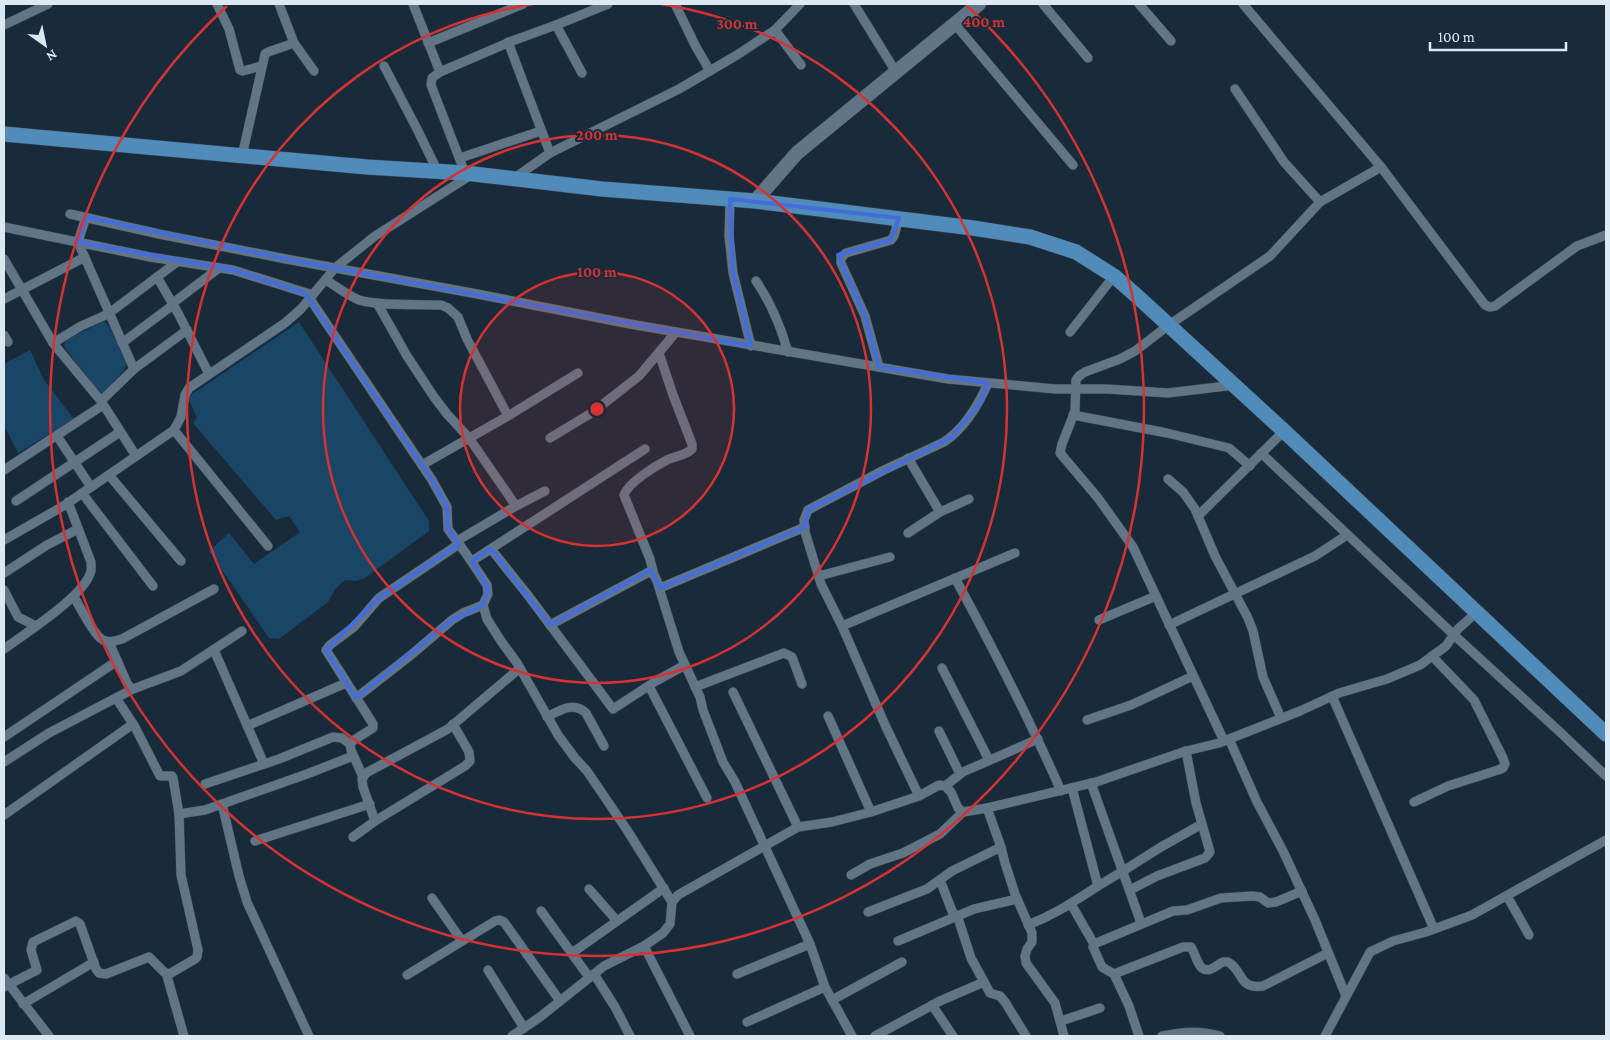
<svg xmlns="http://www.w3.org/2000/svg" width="1610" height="1040" viewBox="0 0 1610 1040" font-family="'Crimson Pro',serif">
	<rect width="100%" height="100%" fill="#192b3a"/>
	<g fill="#194566">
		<path d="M104,321c7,7 25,34 22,44 -2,8 -19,23 -25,30l-35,-46 -2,-4 2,-5z"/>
		<polygon points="299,322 429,521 429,531 365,578 356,581 345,580 335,589 328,602 279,639 269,638 209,551 229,533 254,564 300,532 289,516 276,520 193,423 197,418 188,397"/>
		<polygon points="30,350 44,380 74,419 18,453 4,425 4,364"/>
	</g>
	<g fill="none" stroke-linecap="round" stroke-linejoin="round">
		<g stroke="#384652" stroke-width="10">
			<g id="street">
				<polyline points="217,4 229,29 240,70 243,71 261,66"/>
				<polyline points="279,4 294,43 314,71"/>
				<polyline points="413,4 440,72 512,41 556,25 608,4"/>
				<polyline points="675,4 696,47 710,71"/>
				<polyline points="854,4 896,72"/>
				<polyline points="1043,4 1088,58"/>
				<polyline points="1139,4 1171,41"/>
				<polyline points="1243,4 1381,167 1485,305 1490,307 1495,306 1577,246 1606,235"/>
				<polyline points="954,23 1073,165"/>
				<polyline points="4,25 48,4"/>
				<polyline points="556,25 582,73"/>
				<polyline points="775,30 801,65"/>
				<polyline points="508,42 550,153"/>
				<polyline points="428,43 523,4"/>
				<polyline points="384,66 417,129 438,172"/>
				<polyline points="440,72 432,78 431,85 465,173"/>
				<polyline points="1235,89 1284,162 1320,202"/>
				<polyline points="242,156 265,54 268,52 294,43"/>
				<polyline points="460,158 541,131"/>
				<polyline points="513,179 550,153 679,89 737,55 775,30 800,4"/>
				<polyline points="730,199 729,236 733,273 751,346"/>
				<polyline points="70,214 159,234 286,259 472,293 630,324 948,379 1055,389 1107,389 1168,393 1235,385"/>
				<polyline points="86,217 78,242 134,369"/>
				<polyline points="4,227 150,257 233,270 313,295"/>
				<polyline points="4,259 53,343 101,401 136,456"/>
				<polyline points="157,277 178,313 209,374"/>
				<path d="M326,280c11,7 21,15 33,20 19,6 61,4 82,5l7,3 10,9 9,22 41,77"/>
				<path d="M756,281c15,22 25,46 32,71"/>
				<polyline points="4,299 85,257"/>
				<polyline points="310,299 432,480 447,507 448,529 467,555 487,585 488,594 483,605 487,619 501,641 517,663 558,735 575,758 587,771 627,830 672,902"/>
				<polyline points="173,303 219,268"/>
				<polyline points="377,303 407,356 434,397 447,414 469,438 516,506"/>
				<polyline points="1070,332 1114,276"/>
				<polyline points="4,335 8,342"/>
				<polyline points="53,343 81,326 108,314 177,262"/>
				<polyline points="122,343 173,305"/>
				<polyline points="879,367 865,316 841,263 841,258 846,253 891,240 894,236 899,218"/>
				<polyline points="101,401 134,369 187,330"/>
				<polyline points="1073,415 1167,433 1229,448 1250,466"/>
				<polyline points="174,430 268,546"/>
				<polyline points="57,436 91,487"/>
				<polyline points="550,438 593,412 639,376 676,332"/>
				<polyline points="1261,453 1454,635 1561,733 1606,776"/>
				<polyline points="908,458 940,512"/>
				<polyline points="422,465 508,416 578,373"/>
				<polyline points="4,470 103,405"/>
				<polyline points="109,475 181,561"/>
				<polyline points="1168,479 1183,492 1195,509 1215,556 1248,618 1253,631 1263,677 1281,718"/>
				<polyline points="82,493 153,586"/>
				<polyline points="16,501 120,432"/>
				<polyline points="1198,516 1284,431"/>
				<polyline points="908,533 940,512 969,499"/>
				<polyline points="4,540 65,505 174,430 181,417 185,395 189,388 285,323 301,309 335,268 375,236 471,175"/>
				<polyline points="457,541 516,506 545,491"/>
				<polyline points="491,549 527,594 613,709 656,681 685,665"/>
				<polyline points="472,561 645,449"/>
				<polyline points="4,573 47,545 78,529"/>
				<path d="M654,575l-4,-16 -26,-64c4,-12 31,-29 43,-35 8,-4 18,-4 25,-11v-5l-19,-49 -14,-42"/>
				<polyline points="819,576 890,557"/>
				<path d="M955,578c38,70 74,140 106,213"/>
				<polyline points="660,588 805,527"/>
				<polyline points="4,590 18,617 36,626"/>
				<path d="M74,597c5,8 21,40 29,43 6,3 13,1 19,-1l92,-50"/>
				<polyline points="1099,620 1156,596"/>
				<polyline points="550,625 649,572 654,575 657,581 679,652 700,697 703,710 723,762 735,782 810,944 825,987 852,1036"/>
				<polyline points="1169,625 1315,556 1347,535"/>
				<polyline points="842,626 1015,553"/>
				<polyline points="109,642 127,683 131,688 133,689 181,671 242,631"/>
				<path d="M4,649c22,-16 77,-51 86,-75 2,-4 1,-7 1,-12l-23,-60"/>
				<polyline points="214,650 264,764"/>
				<polyline points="942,668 989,760"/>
				<polyline points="649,686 707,798"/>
				<polyline points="695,687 784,653 792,657 802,684"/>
				<polyline points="733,692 798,827"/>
				<polyline points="1332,696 1434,929"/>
				<polyline points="116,698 135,727 160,776 172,776 173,778 179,814 181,875 198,950 197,957 195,959 171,973 167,976 184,1036"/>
				<polyline points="356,698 411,655 452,620 463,613 483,605"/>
				<polyline points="828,716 871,812"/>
				<path d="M547,717c13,-7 27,-16 39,-4l18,33"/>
				<polyline points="1087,720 1131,705 1193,676"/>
				<polyline points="247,726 346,683"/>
				<polyline points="939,731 960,774"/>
				<polyline points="4,737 117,661"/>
				<polyline points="1229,739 1257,802 1283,851 1315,920 1346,996"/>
				<polyline points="1224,741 1133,547 1098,498 1060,453 1062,444 1075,411 1076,380 1079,376 1085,372 1120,359 1135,351 1169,325 1270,256 1320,202 1381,167"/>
				<polyline points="4,762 49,733 133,689"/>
				<polyline points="363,777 351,750 350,744 354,740 373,728 373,724 326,650 330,645 354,627 379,598 459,544"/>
				<polyline points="1091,783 1141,923"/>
				<polyline points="205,784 279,759 333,737 342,738 350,744"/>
				<polyline points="945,786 963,772 1038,739"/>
				<polyline points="1072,788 1098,886 1123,871 1161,847 1202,824"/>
				<path d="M919,796l-34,-71 -43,-99 -21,-42 -16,-52 -1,-12 4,-10 76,-40 60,-28c21,-14 34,-36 44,-59"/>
				<polyline points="1414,802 1448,786 1498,770 1503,768 1505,764 1503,758 1474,700 1432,656"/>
				<polyline points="222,804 239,876 247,902 309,1036"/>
				<polyline points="987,808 1001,847 1005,863 1015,894 1032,933 1032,942 1027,949 1025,956 1026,963 1055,1003 1064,1036"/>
				<polyline points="179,814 205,810 307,774 353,756"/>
				<polyline points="4,815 133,724"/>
				<polyline points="375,821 363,787 362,779 366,773 448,729 520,668"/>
				<polyline points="353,837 375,821 465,766 470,761 469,752 453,724"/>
				<polyline points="255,841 370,804"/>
				<polyline points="851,875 870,864 903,853 940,834 963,812"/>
				<polyline points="940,880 954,916"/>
				<polyline points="589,889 617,921"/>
				<polyline points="1130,890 1157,876 1205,858 1210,852 1196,803 1186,751"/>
				<polyline points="1507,896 1529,935"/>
				<polyline points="432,898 462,941"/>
				<polyline points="1071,904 1094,944"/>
				<polyline points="541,911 589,977"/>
				<polyline points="868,912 927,889 952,871 1001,847"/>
				<polyline points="957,915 971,958 990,993 1000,996 1005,1002 1026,1036"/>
				<path d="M1028,925c28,-11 45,-23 70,-39"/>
				<polyline points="898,941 974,909 1017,899"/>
				<polyline points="644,946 690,1036"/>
				<polyline points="572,953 664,888"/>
				<polyline points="488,970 524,1028"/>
				<polyline points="594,974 615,1007 630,1036"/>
				<polyline points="737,974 810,944"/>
				<path d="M1114,974l69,-27h8c4,6 6,17 11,21 11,8 19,-13 29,-4 13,11 9,25 32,22l65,-33"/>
				<polyline points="407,975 495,921 499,920 504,922 560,1001"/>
				<polyline points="4,978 49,1036"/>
				<polyline points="4,987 37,970 31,950 33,942 76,921 80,924 96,969 99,973 106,974 149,957 164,972 169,974"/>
				<polyline points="832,1000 902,962"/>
				<polyline points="23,1004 94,962"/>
				<polyline points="932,1005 953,1036"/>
				<polyline points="1061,1021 1100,1008"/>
				<polyline points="747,1022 825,987"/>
				<polyline points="512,1036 540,1017 604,966 644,946 663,933 670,924 672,902 678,895 798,827 832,822 871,812 919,796 939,785 945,786 951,792 958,808 963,812 987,808 1096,782 1186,751 1219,743 1300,711 1339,693 1387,679 1420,665 1446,646 1458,629 1478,611"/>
				<polyline points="875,1036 940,1001 984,982"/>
				<polyline points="1139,1036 1129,1006 1114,974 1102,967 1093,947 1094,944 1173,911 1187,910 1221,898 1252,896 1260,897 1268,903 1276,902 1302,891"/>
				<path d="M1162,1036c22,-4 36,-6 58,0"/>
				<polyline points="1325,1036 1370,952 1393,941 1426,932 1472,915 1606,840"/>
			</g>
		</g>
		<g stroke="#384652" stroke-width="15">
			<polyline id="secondary" points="755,201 797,153 979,4"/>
		</g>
		<g stroke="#384652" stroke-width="16">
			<polyline id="primary" points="4,134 367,167 465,173 602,189 755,201 973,228 1030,237 1076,252 1114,276 1138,297 1284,431 1606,734"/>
		</g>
		<use href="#street" stroke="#617587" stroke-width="9"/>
		<use href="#secondary" stroke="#617587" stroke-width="14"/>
		<use href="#primary" stroke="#508bb9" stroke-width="15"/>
	</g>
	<path fill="none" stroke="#436ddd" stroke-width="4" stroke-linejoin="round" d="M730,199l169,19 -8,22 -53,15 27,61 14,51 109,16 -8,20 -28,34 -144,73 -3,17 -145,61 -9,-18 -101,55 -59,-76 -19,12 16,28 -5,16 -31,15 -96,78 -30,-48 53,-52 80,-54 -11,-15 -1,-22 -15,-27 -127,-187 -72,-23 -155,-28 8,-25 200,42 465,87 -18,-73z"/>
	<circle cx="597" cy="409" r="137" fill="#d63232" fill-opacity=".12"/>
	<g fill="none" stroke="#d63232" stroke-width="2.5">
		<circle cx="597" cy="409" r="137"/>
		<circle cx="597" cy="409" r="274"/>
		<path d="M661 4A410 410 0 1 1 533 4"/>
		<path d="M967 6A547 547 0 1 1 227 6"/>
	</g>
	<circle cx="597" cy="409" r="8" fill="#d63232" stroke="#192b3a" stroke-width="2.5"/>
	<g font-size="15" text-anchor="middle" font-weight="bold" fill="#d63232" stroke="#192b3a" stroke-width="4" stroke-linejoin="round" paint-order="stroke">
		<text x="984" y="27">400 m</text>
		<text x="737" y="29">300 m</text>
		<text x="597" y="140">200 m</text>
		<text x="597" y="277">100 m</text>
	</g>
	<rect width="1610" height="1040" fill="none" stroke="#dde9f2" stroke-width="10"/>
	<g transform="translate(45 45) rotate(147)" stroke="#192b3a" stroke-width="4" paint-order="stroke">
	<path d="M0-4L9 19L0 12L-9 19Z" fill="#dde9f2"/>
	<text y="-8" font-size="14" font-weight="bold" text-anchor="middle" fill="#dde9f2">N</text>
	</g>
	<path d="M1430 42v8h136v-8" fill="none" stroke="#dde9f2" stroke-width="2.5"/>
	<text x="1438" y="42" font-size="15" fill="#dde9f2" stroke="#192b3a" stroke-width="4" paint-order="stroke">100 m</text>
</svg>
